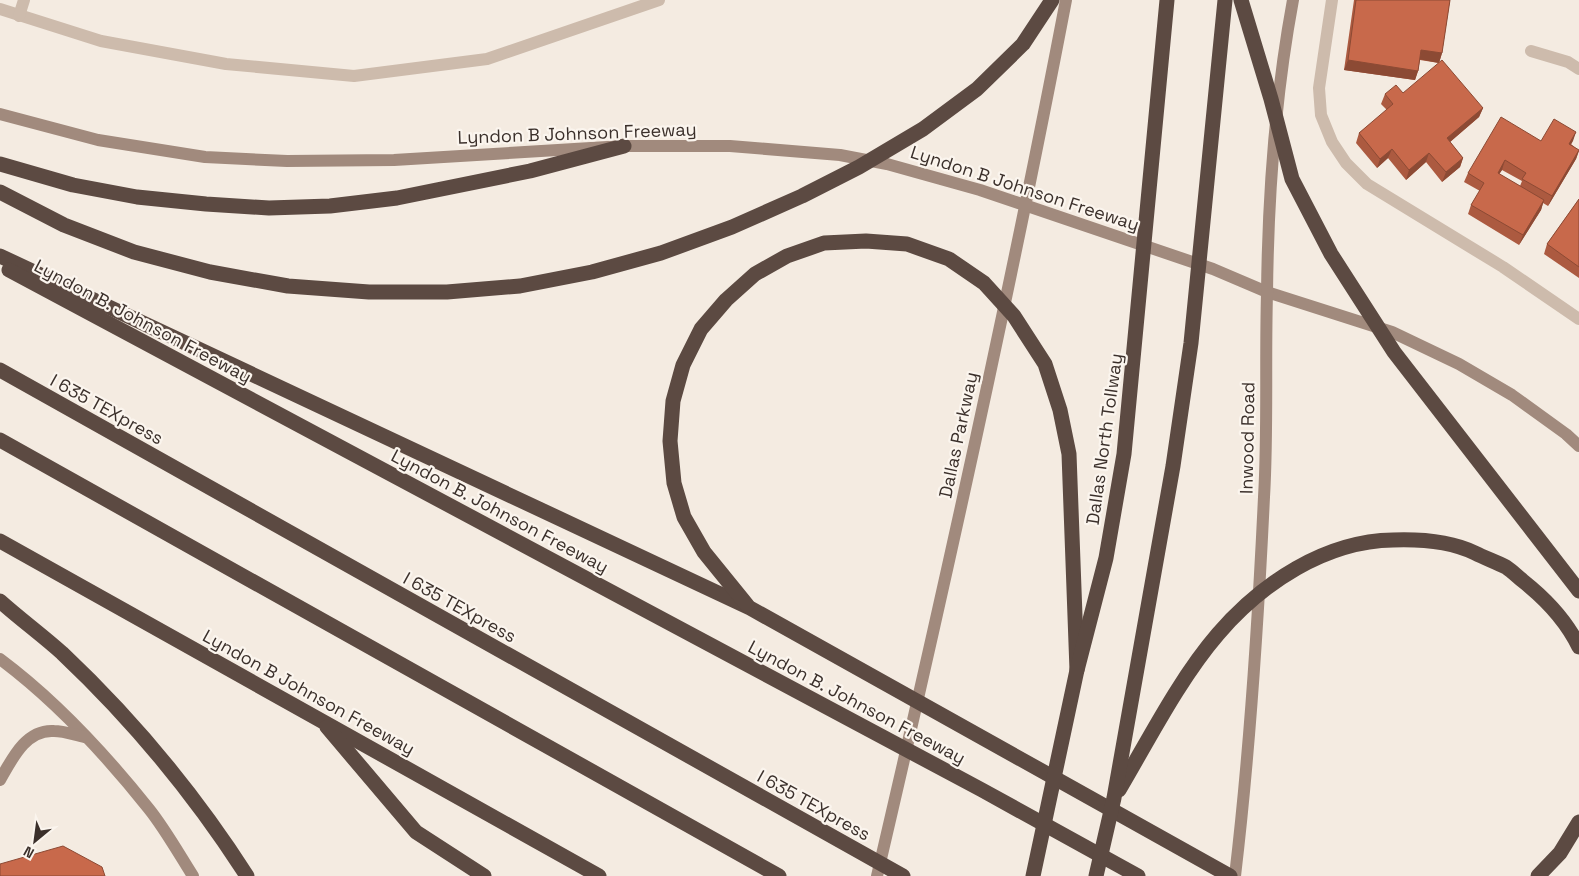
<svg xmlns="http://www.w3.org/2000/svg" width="1579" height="876" viewBox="0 0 1579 876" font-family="'Space Grotesk',sans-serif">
	<rect width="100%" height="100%" fill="#f4ebe1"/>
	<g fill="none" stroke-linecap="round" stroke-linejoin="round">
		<g stroke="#cdbbac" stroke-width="12">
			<polyline points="1332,0 1319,88 1321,115 1332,142 1346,163 1367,184 1503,267 1579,319"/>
			<polyline points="0,9 101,41 226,64 354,76 487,59 659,0"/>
			<polyline points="19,16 24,0"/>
		</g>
		<polyline stroke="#cdbbac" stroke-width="12" points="1531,51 1568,62 1579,69"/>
		<g stroke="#a18a7d" stroke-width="12">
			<polyline points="0,114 98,140 205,157 287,161 394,160 624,146 730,146 840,155 887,164 980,190 1213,269 1267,292 1392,332 1459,364 1512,395 1566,434 1579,446"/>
			<path d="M0,659c55,41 106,96 149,150 16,20 30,45 44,67"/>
			<path d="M0,780c12,-21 26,-51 54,-49 10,0 21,4 31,6"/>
			<path d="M877,876c68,-291 133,-583 189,-876"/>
			<path d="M1235,876c15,-126 23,-252 29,-379 4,-67 1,-135 3,-203 1,-98 8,-197 26,-294"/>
		</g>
		<g stroke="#5c4a42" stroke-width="15">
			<polyline points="1241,0 1271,99 1292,179 1331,254 1394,352 1579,591"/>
			<polyline points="0,164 73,185 137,197 206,204 269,208 330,206 397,198 530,171 624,146"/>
			<polyline points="0,192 64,225 134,252 210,272 288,286 369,292 447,292 520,286 592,272 661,253 732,227 802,196 859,167 923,129 977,89 1023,44 1052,0"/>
			<polyline points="0,256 750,608 1230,876"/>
			<polyline points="9,270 982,790 1138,876"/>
			<polyline points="0,370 903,876"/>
			<polyline points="0,440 779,876"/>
			<polyline points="0,541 599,876"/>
			<path d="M0,601c20,18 42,34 62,52 70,66 133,142 185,223"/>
			<polyline points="747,605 704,552 684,517 674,483 670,441 673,401 683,365 701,329 726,300 755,274 787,256 824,243 866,241 907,244 949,259 984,283 1014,316 1045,364 1060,410 1069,454 1077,670"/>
			<polyline points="327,727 416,832 484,876"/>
			<path d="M1119,790c30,-51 61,-112 99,-156 44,-51 107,-93 175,-94 28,-1 57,1 82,13 10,5 21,9 31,14 6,4 12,10 17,14 24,19 43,39 56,66"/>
			<polyline points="1033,876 1077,670 1106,558 1124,454 1167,0"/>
			<polyline points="1096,876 1114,798 1173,466 1191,343 1225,0"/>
			<polyline points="1538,876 1560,853 1579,822"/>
		</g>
	</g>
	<g fill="#ac5a40" fill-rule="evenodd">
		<polygon points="1354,0 1450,0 1442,53 1439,63 1420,60 1418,71 1415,80 1344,70"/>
		<polygon points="1403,93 1483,108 1479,117 1450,142 1463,158 1460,167 1442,182 1426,162 1406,180 1388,158 1377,168 1356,143 1359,133 1387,110 1381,104 1385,94"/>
		<path d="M1576,132l-5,12 8,7 -3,8 -28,47 -5,-3 -2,7 -22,35 -51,-31 3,-9 9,-14 -16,-9 4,-9 73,-32zM1502,170l20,11 -2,5 -21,-12z"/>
		<polygon points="1579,199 1579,278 1544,254 1547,244"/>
	</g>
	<g fill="#8c4a34">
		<polygon points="1421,50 1442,53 1439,63 1418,59"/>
		<polygon points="1348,60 1418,71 1415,80 1344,70"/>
		<polygon points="1483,108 1479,117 1443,148 1447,138"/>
		<polygon points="1576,132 1573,141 1566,153 1569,144"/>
		<polygon points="1392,149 1388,158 1377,168 1380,159"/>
		<polygon points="1579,150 1576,159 1548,206 1552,196"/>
		<polygon points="1429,153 1426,162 1406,180 1409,170"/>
		<polygon points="1463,158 1460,167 1442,182 1446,172"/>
		<polygon points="1505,160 1502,170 1494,182 1498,173"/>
		<polygon points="1544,200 1541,210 1519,245 1523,235"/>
	</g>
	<g fill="#c8694b" stroke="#8c4a34">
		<polygon points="1356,0 1450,0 1442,53 1421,50 1418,71 1348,60"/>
		<polygon points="1442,60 1483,108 1447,138 1463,158 1446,172 1429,153 1409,170 1392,149 1380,159 1359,133 1393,104 1385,94 1396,85 1403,93"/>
		<polygon points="1501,117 1541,141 1554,119 1576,132 1569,144 1579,150 1552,196 1522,179 1526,173 1505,160 1498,173 1544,200 1523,235 1471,205 1484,183 1468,173"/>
		<polygon points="1579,199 1579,267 1547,244"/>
		<polygon points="63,846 102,867 105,876 0,876 0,864"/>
	</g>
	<g text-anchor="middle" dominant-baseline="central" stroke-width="4.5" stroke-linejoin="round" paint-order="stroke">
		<g font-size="18" fill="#3b302b" stroke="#fbf5ee">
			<text transform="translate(577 133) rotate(-2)">Lyndon B Johnson Freeway</text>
			<text transform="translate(1025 188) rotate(18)">Lyndon B Johnson Freeway</text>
			<text transform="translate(143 321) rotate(28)">Lyndon B. Johnson Freeway</text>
			<text transform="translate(107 409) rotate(29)">I 635 TEXpress</text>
			<text transform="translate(958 435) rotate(-78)">Dallas Parkway</text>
			<text transform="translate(1247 438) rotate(-89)">Inwood Road</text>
			<text transform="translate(1104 439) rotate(-82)">Dallas North Tollway</text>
			<text transform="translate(500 511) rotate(28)">Lyndon B. Johnson Freeway</text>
			<text transform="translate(460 607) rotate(29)">I 635 TEXpress</text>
			<text transform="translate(309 692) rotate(29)">Lyndon B Johnson Freeway</text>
			<text transform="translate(857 702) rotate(28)">Lyndon B. Johnson Freeway</text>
			<text transform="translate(814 805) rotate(29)">I 635 TEXpress</text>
		</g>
	</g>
	<g transform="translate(35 841) rotate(209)" stroke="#fbf5ee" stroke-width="4" paint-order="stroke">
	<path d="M0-4L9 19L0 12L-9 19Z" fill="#3b302b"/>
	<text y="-8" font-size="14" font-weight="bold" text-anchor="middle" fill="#3b302b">N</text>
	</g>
</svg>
